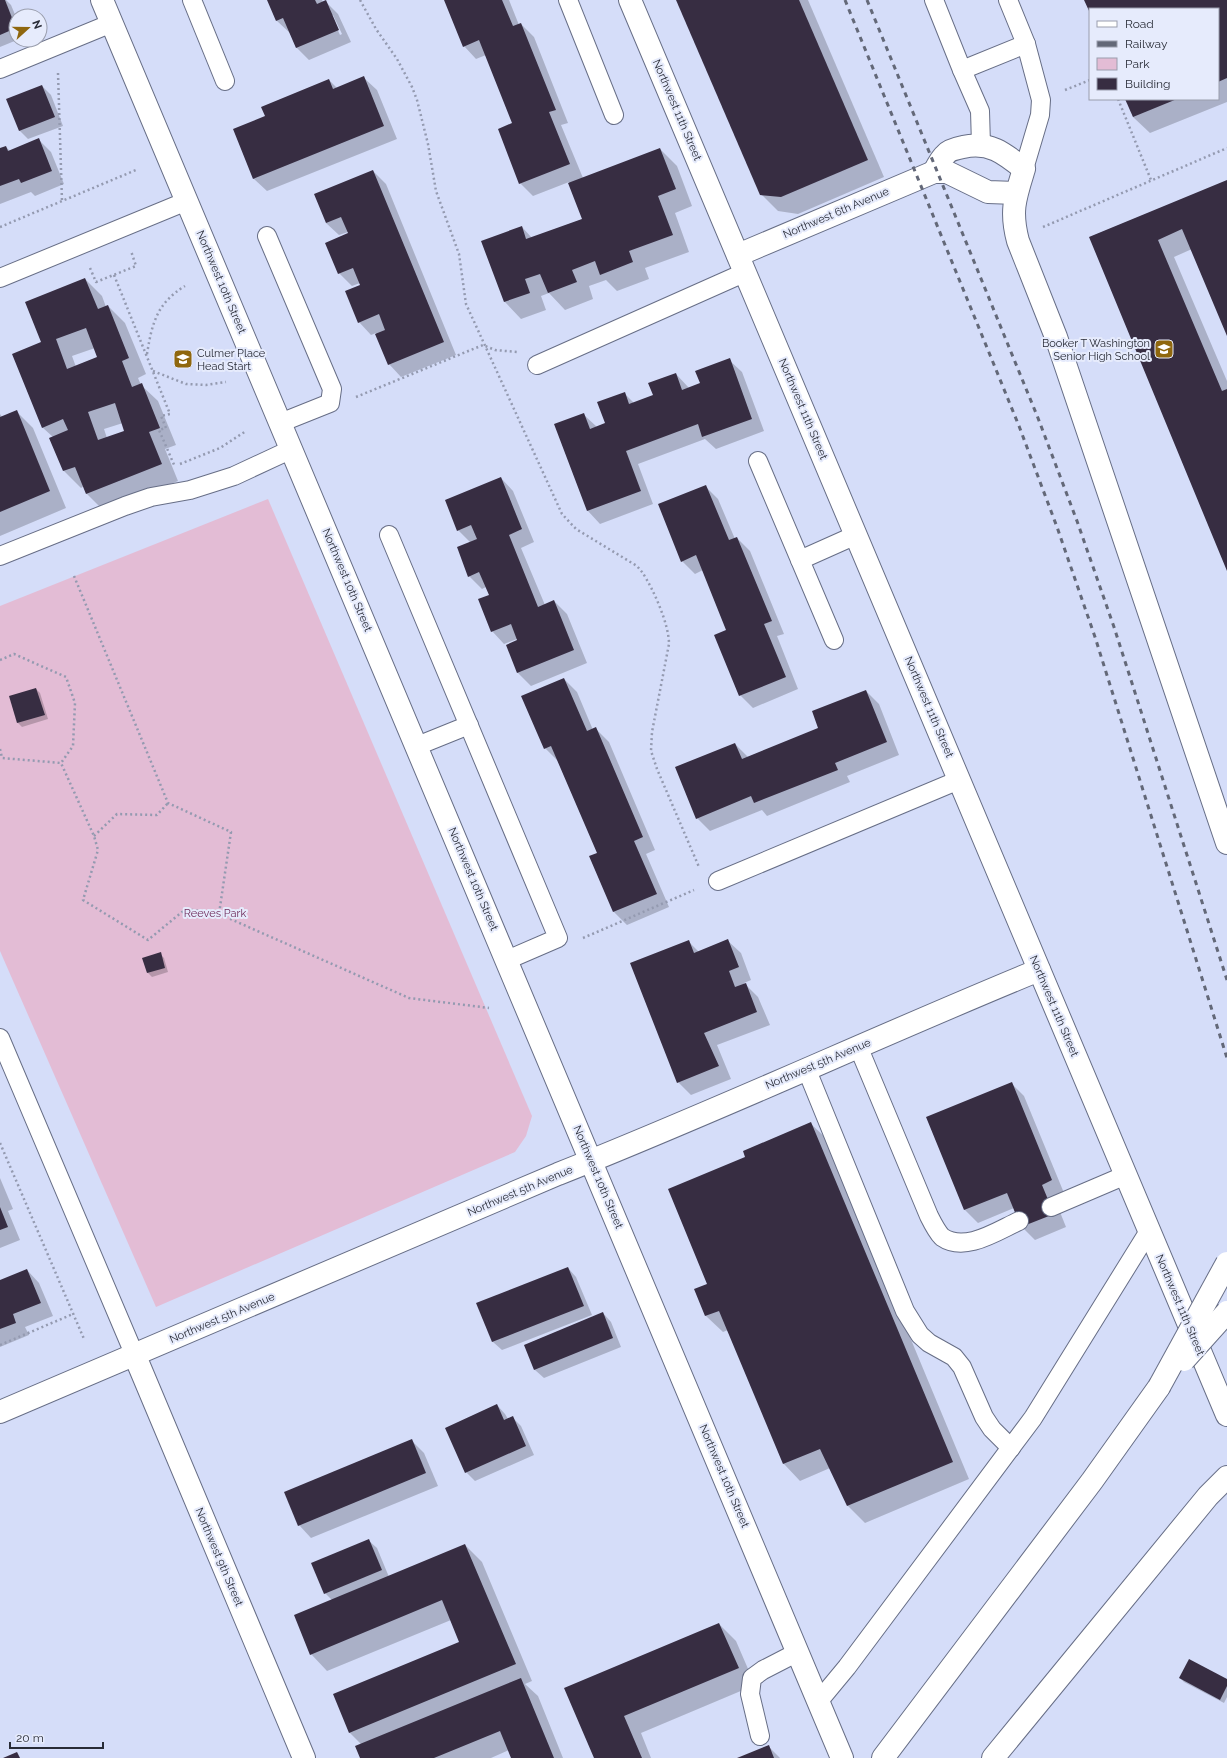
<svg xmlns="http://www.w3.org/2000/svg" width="1227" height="1758" viewBox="0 0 1227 1758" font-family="Raleway,sans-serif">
	<rect width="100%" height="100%" fill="#d5ddf9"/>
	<polygon fill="#e3bcd5" points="268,499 532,1116 526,1136 515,1152 156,1307 0,951 0,606"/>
	<g fill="#0003" fill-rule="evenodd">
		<polygon points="0,0 6,0 11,5 16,17 17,40 0,47"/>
		<path d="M268,0h54l1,2 2,-1 13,13 13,28 -42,18 -13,-13 -6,-14 -13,-12zM331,15h2l9,19 -2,1z"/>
		<polygon points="445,0 509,0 519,25 521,24 534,37 568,123 561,125 583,178 660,149 677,166 692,206 675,213 689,252 645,268 649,279 617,291 606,280 589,286 593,299 565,310 549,293 541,296 546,310 521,319 505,302 482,242 522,227 532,238 583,219 569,182 533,196 520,183 514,124 486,55 476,59 464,46"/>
		<polygon points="677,0 808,0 884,177 798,214 778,211 761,194"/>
		<polygon points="1086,0 1227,0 1227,102 1150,133 1133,117 1126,99 1218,99 1218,9 1090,9 1090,11"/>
		<polygon points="364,78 377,90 397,139 267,191 254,179 234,130 266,117 329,80 337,88"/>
		<polygon points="42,86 51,95 63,126 28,139 20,131 7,100"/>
		<polygon points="38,139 51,152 64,184 35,196 31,192 0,204 0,149 6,147 10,151"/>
		<polygon points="373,171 386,184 456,355 401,377 389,364 376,333 371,335 359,322 362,285 360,283 352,286 339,273 349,234 348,232 339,235 326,223"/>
		<polygon points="1227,181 1227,333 1192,249 1174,257 1227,381 1227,568 1090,237"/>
		<path d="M85,279l17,17 4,11 2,-1 17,17 21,51 -8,4 3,7 17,16 18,44 -11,4 13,32 -74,30 -17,-17 -3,-8 -3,2 -17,-17 -14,-33 3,-1 -11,-10v-84zM95,348l4,10 -23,9 -4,-11zM123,423l3,8 -19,7 -3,-9z"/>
		<polygon points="729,360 742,372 764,431 716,449 705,439 638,464 653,504 600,524 588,511 583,414 597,427 606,424 624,393 634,403 654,396 676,374 689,388 701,384"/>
		<polygon points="16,411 33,428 66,508 0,536 0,414 2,417"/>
		<polygon points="501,478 513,491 534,542 521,548 545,605 554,601 567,614 587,663 531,686 518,673 507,645 518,641 517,639 504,644 492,631 490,595 486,587 482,589 469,576 471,543 458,530"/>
		<polygon points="705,486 718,499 735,539 737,538 750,551 784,634 777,636 798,689 753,708 740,695 728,631 703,570 695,574 682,561"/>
		<polygon points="564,679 577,692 593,730 596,729 609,742 655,850 646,854 669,907 627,925 614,912 590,857 598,853 558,761 545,748"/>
		<polygon points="36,689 40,693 48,719 22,727 18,723 10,697"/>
		<polygon points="866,691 879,704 899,755 847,776 850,782 767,816 762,810 710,831 697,818 735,744 748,757 820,729"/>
		<polygon points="688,941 699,952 728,941 741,953 751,980 744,983 758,997 770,1025 717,1045 731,1079 691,1095 678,1082"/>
		<polygon points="160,954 164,958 168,972 152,977 148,973 144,959"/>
		<polygon points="1011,1083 1024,1096 1064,1193 1054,1197 1066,1227 1035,1240 1022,1227 1014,1208 978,1223 965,1210 927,1118"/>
		<polygon points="811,1124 828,1140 969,1479 865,1523 848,1506 830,1468 800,1481 784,1464 728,1330 723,1332 706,1316 695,1290 708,1284 747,1157"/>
		<polygon points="0,1178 13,1209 8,1211 20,1240 0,1248"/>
		<polygon points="568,1268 576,1277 592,1315 502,1350 493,1342 478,1304"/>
		<polygon points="27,1270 39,1283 53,1316 25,1327 29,1335 0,1347 0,1282"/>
		<polygon points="603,1313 611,1322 621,1347 544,1378 535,1370 525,1345"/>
		<polygon points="497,1405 505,1414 508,1419 512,1417 521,1426 534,1455 475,1481 466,1472"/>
		<polygon points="411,1440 424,1453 438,1486 311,1538 299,1525"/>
		<polygon points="368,1540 377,1548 389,1577 465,1545 482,1562 532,1681 525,1684 538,1696 563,1758 512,1758 509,1750 491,1758 361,1758 362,1745 350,1733 335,1695 460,1643 451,1620 327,1671 311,1654 332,1600 325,1593"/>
		<polygon points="719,1624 736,1641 755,1685 641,1733 651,1758 595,1758 566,1688"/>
		<polygon points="1180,1678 1227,1680 1227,1697 1224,1703 1184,1682"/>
		<polygon points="768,1746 780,1758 740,1758"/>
	</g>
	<g fill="#372d42" fill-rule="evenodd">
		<polygon points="0,0 5,0 16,28 0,35"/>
		<polygon points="267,0 315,0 317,4 326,0 339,30 296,48 283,18 276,21"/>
		<polygon points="444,0 502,0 513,26 521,23 556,110 549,112 570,164 519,184 498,129 512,123 479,40 463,47"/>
		<polygon points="676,0 799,0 868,160 781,197 760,195"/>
		<polygon points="1084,0 1227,0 1227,78 1218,82 1218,9 1090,9 1090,13"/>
		<polygon points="364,76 384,126 253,179 233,129 265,116 261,107 329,79 333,89"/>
		<polygon points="42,85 55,117 19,131 6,99"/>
		<polygon points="1125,99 1177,99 1133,117"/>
		<polygon points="39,138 52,171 21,183 19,179 0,186 0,148 6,146 8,151"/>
		<polygon points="660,148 676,189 658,196 673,235 629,251 633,262 600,275 595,261 572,270 577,282 548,293 540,274 525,279 530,293 504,302 481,241 522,226 526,239 582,219 568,183"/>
		<polygon points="373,170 444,342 388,365 375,334 385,330 379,314 358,323 345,291 360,285 353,268 338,274 325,243 348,233 341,217 326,223 314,194"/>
		<polygon points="1227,180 1227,336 1182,229 1158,240 1222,391 1227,389 1227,571 1089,237"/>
		<path d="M85,278l13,31 10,-4 21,53 -7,3 10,26 10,-4 18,45 -11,4 13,32 -76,30 -11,-27 -12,4 -14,-33 19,-8 -5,-11 -21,9 -30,-74 29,-12 -16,-40zM86,328l11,29 -30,12 -11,-30zM115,403l9,28 -26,9 -10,-28z"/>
		<polygon points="730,358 752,419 702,437 698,424 626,451 641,491 587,511 554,424 584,413 590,429 605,423 597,402 625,392 629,404 653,395 648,383 676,373 682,390 700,383 695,371"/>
		<polygon points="17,410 50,491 0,512 0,417"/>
		<polygon points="501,477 522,529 509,535 538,607 554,600 574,650 517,673 506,645 517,640 511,624 491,632 478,599 489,595 479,572 468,577 457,547 477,539 471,525 457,531 445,500"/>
		<polygon points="706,485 729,540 737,537 772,621 764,624 786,677 739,696 714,635 726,630 696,555 681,562 658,504"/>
		<polygon points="564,678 587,731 596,727 643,837 634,841 657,894 613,912 589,856 597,853 551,746 544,749 521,696"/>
		<polygon points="36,688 45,715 17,723 9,696"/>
		<polygon points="866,690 887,742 835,763 838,770 754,803 751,796 696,819 675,767 735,743 742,759 818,728 812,711"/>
		<polygon points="728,939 739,967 729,971 735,987 746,983 757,1012 704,1033 719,1066 677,1083 630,963 689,940 694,953"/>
		<polygon points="161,952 165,968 147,973 142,958"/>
		<polygon points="1012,1082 1052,1180 1042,1185 1054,1214 1021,1227 1007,1193 964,1210 926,1117"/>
		<polygon points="811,1122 953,1462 847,1506 820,1449 783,1464 719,1311 705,1316 694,1289 707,1284 668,1189 745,1157 743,1151"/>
		<polygon points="0,1207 8,1227 0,1230"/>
		<polygon points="568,1267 584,1306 492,1342 476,1303"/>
		<polygon points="27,1269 41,1303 13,1314 16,1323 0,1329 0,1280"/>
		<polygon points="603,1312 613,1338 534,1370 524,1345"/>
		<polygon points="497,1404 504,1420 513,1416 526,1446 465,1473 445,1428"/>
		<polygon points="412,1439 426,1473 298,1526 284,1492"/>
		<polygon points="369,1539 382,1570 324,1594 311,1563"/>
		<polygon points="465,1544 516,1664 349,1733 333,1694 459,1642 442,1600 310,1655 294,1615"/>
		<polygon points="719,1623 739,1668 624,1716 642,1758 594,1758 564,1688"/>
		<polygon points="1189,1659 1227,1679 1227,1686 1220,1700 1179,1678"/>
		<polygon points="521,1678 554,1758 511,1758 500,1731 434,1758 360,1758 355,1746"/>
		<polygon points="769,1745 774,1758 737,1758"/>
		<polygon points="17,1752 20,1758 3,1758"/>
	</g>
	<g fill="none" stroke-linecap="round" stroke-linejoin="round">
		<g stroke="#676e86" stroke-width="20">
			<g id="lane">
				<polyline points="192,0 225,81"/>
				<polyline points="568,0 614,115"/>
				<polyline points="934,0 962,70 1026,44"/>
				<polyline points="1008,0 1026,44 1041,100 1040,115 1024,169"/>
				<polyline points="0,69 112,23"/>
				<polyline points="962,70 980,111 981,145"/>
				<polyline points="267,236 332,389 330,403 280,423"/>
				<polyline points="0,278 187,201"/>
				<polyline points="537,365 746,272"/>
				<polyline points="758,461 834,640"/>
				<polyline points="389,535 558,938 507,960"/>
				<polyline points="0,556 125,506 151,497 190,490 234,476 292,449"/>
				<polyline points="800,560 856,535"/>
				<polyline points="417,746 469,725"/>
				<polyline points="718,881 959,780"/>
				<polyline points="0,1038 135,1356"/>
				<path d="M858,1046l71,170c3,6 8,16 13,21 23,16 55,-6 77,-16"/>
				<polyline points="806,1068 905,1311 920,1335 929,1343 954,1357 962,1367 984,1417 992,1429 1011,1448"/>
				<polyline points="1051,1207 1126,1175"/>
				<polyline points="818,1702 847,1667 1033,1418 1149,1231"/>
				<polyline points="760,1736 750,1694 752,1678 763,1670 798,1652"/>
			</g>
		</g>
		<g stroke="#676e86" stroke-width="24">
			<g id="street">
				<path d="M934,172c3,-6 7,-14 12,-18 3,-4 12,-6 17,-7 26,-6 41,6 61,22 -9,29 -14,42 -6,72l38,96 171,506"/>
				<polyline points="738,255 934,172 947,172 988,192 1016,193"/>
				<polyline points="135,1356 304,1758"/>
				<path d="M0,1412l558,-238c162,-64 320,-138 481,-204"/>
			</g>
		</g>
		<g stroke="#676e86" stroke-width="24">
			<g id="secondary">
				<polyline points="102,0 842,1758"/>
				<polyline points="630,0 1227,1415"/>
			</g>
		</g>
		<g stroke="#676e86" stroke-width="24">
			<g id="highway">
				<polyline points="883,1758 1092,1481 1159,1387"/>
				<polyline points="993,1758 1208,1496 1227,1477"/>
			</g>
		</g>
		<g stroke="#949ab0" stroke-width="2.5" stroke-dasharray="2 3" stroke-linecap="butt">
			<path d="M360,0l16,29 21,30 15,28 5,13 11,44 8,47 23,63 7,50 96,210 14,15 61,37 5,6c11,16 27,52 27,72l-17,88 -1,19 6,18 42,98"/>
			<polyline points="58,73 62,201"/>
			<polyline points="1065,90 1090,80"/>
			<polyline points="1118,99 1151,180"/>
			<polyline points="0,227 136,170"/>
			<polyline points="1043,227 1227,148"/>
			<polyline points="90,268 96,282 136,266 131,251"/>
			<polyline points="114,275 170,414 161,416 166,428 159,430 175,467"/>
			<path d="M147,354c5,-31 10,-51 38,-68"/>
			<polyline points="153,371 186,384 206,385 226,382"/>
			<polyline points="356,397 483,345 495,350 517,352"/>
			<polyline points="180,464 220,448 246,431"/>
			<polyline points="74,576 168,803 231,832 219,914 409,998 489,1008"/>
			<polyline points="0,660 14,654 66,677 75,703 73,746 61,763"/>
			<polyline points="0,749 2,758 61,763 94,836 98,850 83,900 148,940 182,912 193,910 219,914"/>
			<polyline points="94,836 117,814 157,815 168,803"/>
			<polyline points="583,938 694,890"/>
			<polyline points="0,1143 84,1339"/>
			<polyline points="0,1345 73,1314"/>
		</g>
		<use href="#lane" stroke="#fff" stroke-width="18"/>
		<use href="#street" stroke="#fff" stroke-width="22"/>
		<use href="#secondary" stroke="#fff" stroke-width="22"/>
		<use href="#highway" stroke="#fff" stroke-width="22"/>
		<g stroke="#636878" stroke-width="3" stroke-dasharray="5 5" stroke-linecap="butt">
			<polyline points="845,0 1019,426 1057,527 1095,637 1227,1058"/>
			<polyline points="867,0 1038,418 1077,521 1114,627 1227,980"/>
		</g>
		<g stroke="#676e86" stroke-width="24" stroke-linecap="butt">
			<g id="highway-bridge">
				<polyline points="1184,1360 1227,1312"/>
				<polyline points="1159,1387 1227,1263"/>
			</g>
		</g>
		<use href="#highway-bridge" stroke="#fff" stroke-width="22"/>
	</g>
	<defs>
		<g id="school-square" transform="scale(1)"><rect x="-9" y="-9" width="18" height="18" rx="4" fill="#8f670e" stroke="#e6ebfc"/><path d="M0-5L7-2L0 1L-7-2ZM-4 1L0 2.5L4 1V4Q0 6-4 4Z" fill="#fff"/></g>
	</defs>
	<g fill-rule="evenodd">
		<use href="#school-square" x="1164" y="349"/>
		<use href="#school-square" x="183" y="359"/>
	</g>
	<g text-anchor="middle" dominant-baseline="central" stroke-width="4" stroke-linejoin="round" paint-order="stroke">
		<g font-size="11" fill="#282b36" stroke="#e6ebfc">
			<text transform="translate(677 110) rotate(67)">Northwest 11th Street</text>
			<text transform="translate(836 213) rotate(-23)">Northwest 6th Avenue</text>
			<text transform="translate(221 282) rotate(67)">Northwest 10th Street</text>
			<text transform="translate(803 409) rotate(67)">Northwest 11th Street</text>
			<text transform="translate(347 580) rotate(67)">Northwest 10th Street</text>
			<text transform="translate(929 707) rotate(67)">Northwest 11th Street</text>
			<text transform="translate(473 879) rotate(67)">Northwest 10th Street</text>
			<text transform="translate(1054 1006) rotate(67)">Northwest 11th Street</text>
			<text transform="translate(818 1064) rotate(-23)">Northwest 5th Avenue</text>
			<text transform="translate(598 1177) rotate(67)">Northwest 10th Street</text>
			<text transform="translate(520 1191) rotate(-23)">Northwest 5th Avenue</text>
			<text transform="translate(1180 1305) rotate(67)">Northwest 11th Street</text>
			<text transform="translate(222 1318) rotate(-23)">Northwest 5th Avenue</text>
			<text transform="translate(724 1476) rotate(67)">Northwest 10th Street</text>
			<text transform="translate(219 1557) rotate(67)">Northwest 9th Street</text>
		</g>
		<g font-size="11" fill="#282b36" stroke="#e6ebfc" text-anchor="end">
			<text x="1150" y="343">Booker T Washington<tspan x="1150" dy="13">Senior High School</tspan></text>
			<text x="197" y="353" text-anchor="start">Culmer Place<tspan x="197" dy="13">Head Start</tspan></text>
		</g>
		<g font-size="11" fill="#6f2c5c" stroke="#e6ebfc">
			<text x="215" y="913">Reeves Park</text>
		</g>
	</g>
	<rect x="1089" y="8" width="130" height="92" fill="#e6ebfc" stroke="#9a9ead"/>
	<rect x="1097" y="21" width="20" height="6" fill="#ffffff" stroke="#9a9ead"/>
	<text x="1125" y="28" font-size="12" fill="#282b36">Road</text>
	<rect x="1097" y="41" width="20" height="6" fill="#636878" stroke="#9a9ead"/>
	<text x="1125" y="48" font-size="12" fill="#282b36">Railway</text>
	<rect x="1097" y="58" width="20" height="12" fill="#e3bcd5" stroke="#9a9ead"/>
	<text x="1125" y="68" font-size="12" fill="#282b36">Park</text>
	<rect x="1097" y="78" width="20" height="12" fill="#372d42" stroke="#9a9ead"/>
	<text x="1125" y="88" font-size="12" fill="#282b36">Building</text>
	<g transform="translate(28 28) rotate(69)"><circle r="19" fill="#e6ebfc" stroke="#9a9ead"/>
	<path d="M0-3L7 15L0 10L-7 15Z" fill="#8f670e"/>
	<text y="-6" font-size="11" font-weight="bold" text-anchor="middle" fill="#282b36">N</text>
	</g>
	<path d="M10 1742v6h93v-6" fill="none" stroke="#282b36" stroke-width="2"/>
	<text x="16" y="1742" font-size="12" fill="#282b36" stroke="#e6ebfc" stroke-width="3" paint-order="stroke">20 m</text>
</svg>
